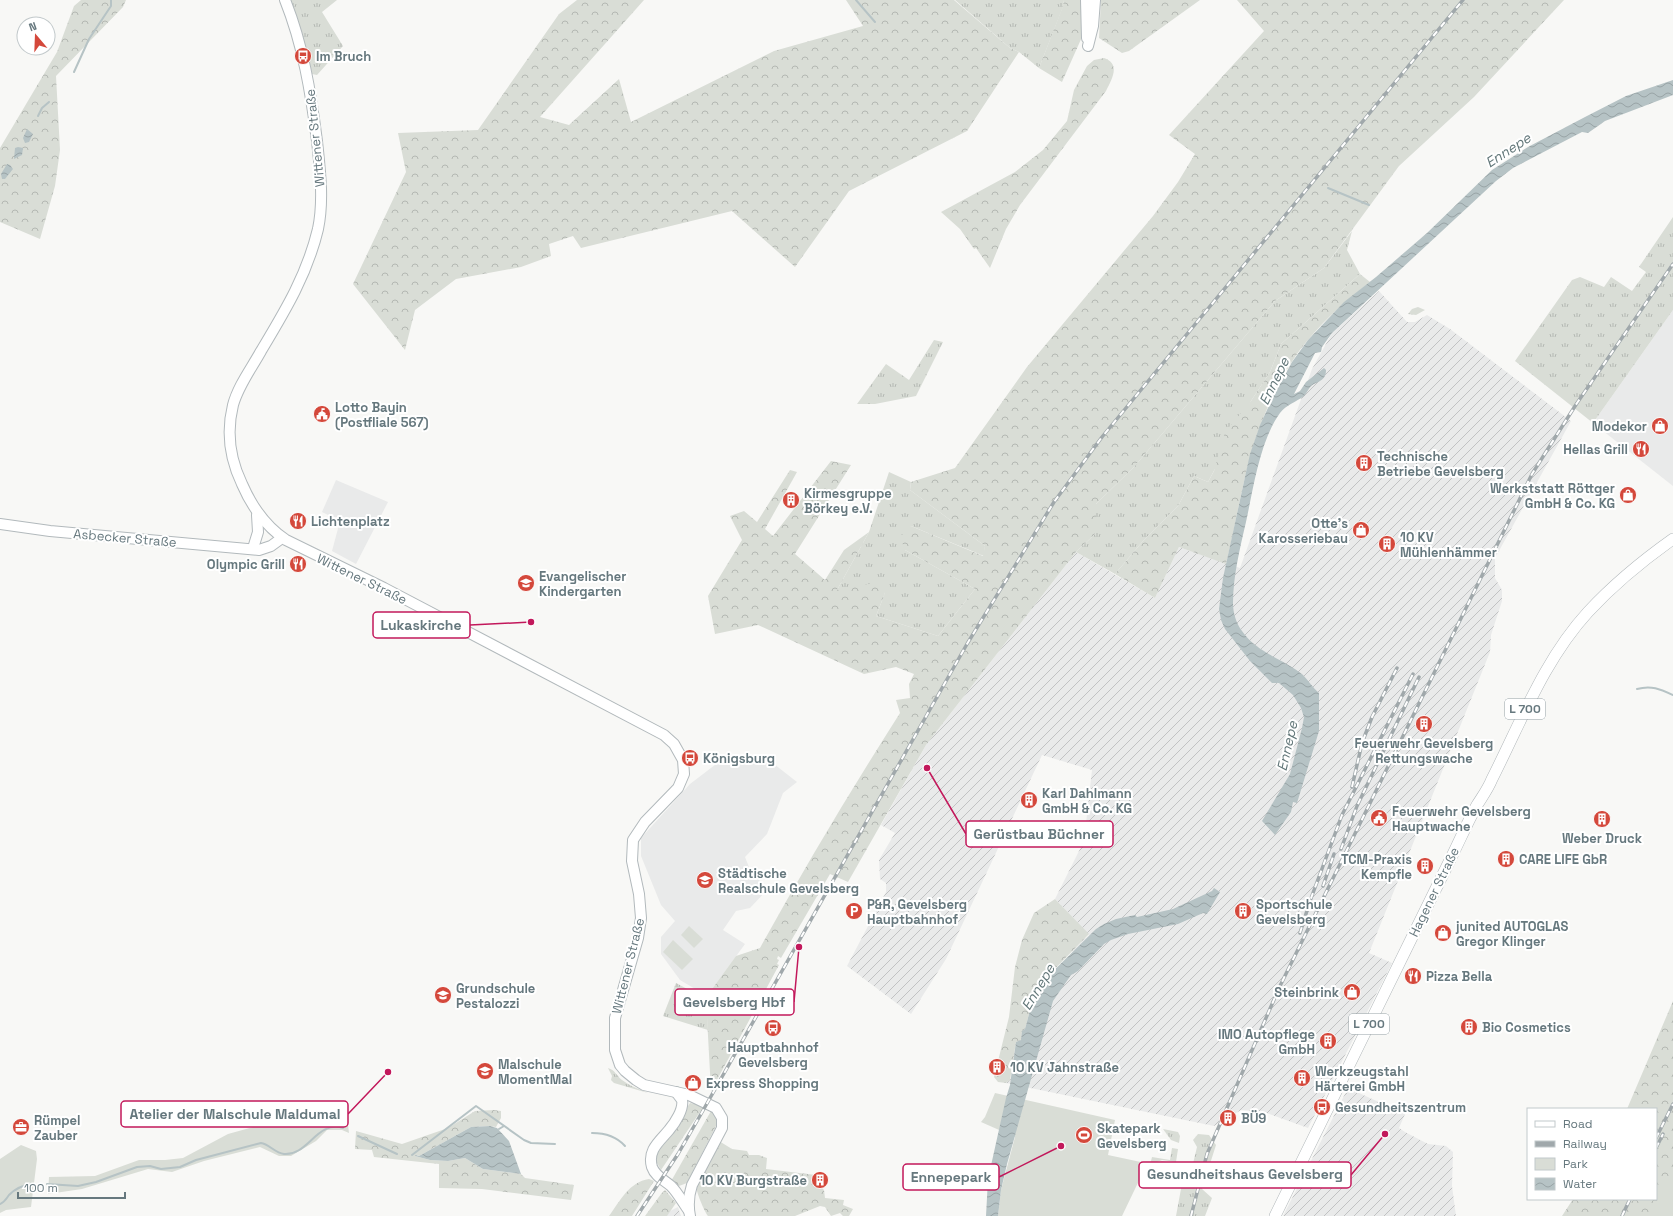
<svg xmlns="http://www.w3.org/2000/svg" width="1673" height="1216" viewBox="0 0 1673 1216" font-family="'Space Grotesk',sans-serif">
	<defs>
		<pattern id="industrial-furrows" width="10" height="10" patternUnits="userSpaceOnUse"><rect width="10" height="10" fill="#e9eaea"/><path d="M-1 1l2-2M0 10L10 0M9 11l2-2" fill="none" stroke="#c1c2c3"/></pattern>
		<pattern id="grass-tufts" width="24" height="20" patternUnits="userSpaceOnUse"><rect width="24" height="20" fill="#d9ddd6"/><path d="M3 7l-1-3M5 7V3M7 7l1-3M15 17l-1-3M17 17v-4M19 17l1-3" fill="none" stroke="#b4b8b3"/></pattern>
		<pattern id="forest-crowns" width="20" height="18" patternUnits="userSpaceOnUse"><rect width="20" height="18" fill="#d9ddd6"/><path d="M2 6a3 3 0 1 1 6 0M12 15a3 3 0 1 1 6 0" fill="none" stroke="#b4b8b3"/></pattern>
		<pattern id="water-waves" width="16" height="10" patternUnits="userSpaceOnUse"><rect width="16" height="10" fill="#b6c3c5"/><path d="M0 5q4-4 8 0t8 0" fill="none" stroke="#98a3a5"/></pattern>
	</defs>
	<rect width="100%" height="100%" fill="#f8f8f6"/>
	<g fill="#e9eaea">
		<polygon points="1673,310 1673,486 1593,423"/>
		<polygon points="336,480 388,502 356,564 332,551 340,521 322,512"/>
		<polygon points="765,757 797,782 783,793 767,834 745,857 751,872 768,889 750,908 736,911 723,930 745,944 707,996 680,980 661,954 661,937 675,921 661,905 641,856 641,838 690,784 724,758"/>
	</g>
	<g fill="url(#industrial-furrows)">
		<polygon points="1379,291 1407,322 1415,322 1427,315 1450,329 1571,421 1495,558 1495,578 1502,590 1502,601 1491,635 1490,652 1369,953 1392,963 1308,1128 1264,1112 1241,1110 1214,1126 1006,1083 1010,1080 1016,1042 1074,949 1089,935 1055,899 1084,841 1092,770 1042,755 946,959 911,1014 847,966 886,892 886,883 880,879 879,860 895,833 881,825 926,745 1076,552 1155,598 1179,547 1240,568 1312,369 1332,333"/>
		<polygon points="1348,1088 1405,1114 1399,1128 1405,1132 1428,1144 1446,1146 1453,1152 1452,1186 1456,1216 1283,1216"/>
		<polygon points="678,1207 681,1216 666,1216 670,1211"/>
	</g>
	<g fill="url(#grass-tufts)">
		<polygon points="289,0 337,0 322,12 343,46 317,75 312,74 304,42"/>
		<polygon points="955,0 1064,0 1063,7 1039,68 1019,52 1010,48"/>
		<polygon points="1673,217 1673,310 1593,423 1515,361 1572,280 1580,277 1604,287 1611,277 1632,291 1646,272 1639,267"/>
		<polygon points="1352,231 1347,250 1360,274 1281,344 1270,372 1251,401 1208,482 1194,476 1178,506 1143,541 1115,574 1076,552 1096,533 1096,504 1134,467 1275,301 1324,268"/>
		<polygon points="1418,307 1425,310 1416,315 1408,314 1412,309"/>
		<polygon points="934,340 943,342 916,396 875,404 857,404 886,364 909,380"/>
		<polygon points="889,472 911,482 910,490 985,546 984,556 911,526 905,550 975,589 938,636 876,616 885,593 837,590 869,532"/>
		<polygon points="676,983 706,999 708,1030 663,1016"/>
		<path d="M608,1068c7,2 8,7 14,12 8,6 17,9 26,13l-34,-10 -3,-3 1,-4z"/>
		<polygon points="1163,1129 1178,1132 1180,1136 1179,1143 1171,1140"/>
		<polygon points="1198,1134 1209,1135 1216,1145 1202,1189 1212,1198 1205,1216 1176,1216 1183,1178 1190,1176 1197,1147 1193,1140"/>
		<polygon points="1172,1148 1178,1149 1176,1162 1162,1160 1150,1165 1152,1157 1170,1160"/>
		<polygon points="1162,1161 1175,1164 1168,1188 1166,1187 1170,1177 1157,1171 1155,1175 1145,1171 1145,1168"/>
	</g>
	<g fill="url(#forest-crowns)">
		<polygon points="81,0 126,0 123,7 56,76 60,150 55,186 40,239 0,222 0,148 57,52 74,6"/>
		<polygon points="577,0 644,0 540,117 569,125 619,79 631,122 774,51 863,26 846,0 954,0 1010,48 1019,52 967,131 849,191 795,267 732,211 581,248 573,236 549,244 551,256 521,267 456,279 415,310 405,350 353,284 406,172 398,133 478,130 559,14"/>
		<polygon points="1064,0 1083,0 1082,37 1062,82 1039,68 1063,6"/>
		<polygon points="1101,0 1200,0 1129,51 1122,53 1099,38"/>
		<path d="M1237,0h327l-90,97 -75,69 -75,102 -49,33 -141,166 -38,37v29l-20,19 -150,193 -78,137 -18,-8 -49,84 -3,-2 -1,3 2,1 -2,4 2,1 -68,126 -5,-92 1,-3 29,-40 24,-8c44,-80 91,-158 140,-235l-4,-13 14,-2 -1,-14 5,-10 -18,-7 -32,7 -106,-49 -43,9 -7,-38 34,-56 -12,-24 14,-5 13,11 33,-52 7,2 -32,57 8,7 58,-75 20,4 -56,89 30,26 19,-30 25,-18 -32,58 37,-7 11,10 -9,23 62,20 37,-47 -70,-39 -5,-13 11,-11 72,30 2,-10 -75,-56 1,-8 44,-14 72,-101 126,-151 25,-34 17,-28 -26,-19 95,-104z"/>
		<path d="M1104,58c17,6 8,21 2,33l-86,114 -14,24 -16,39 -14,-20 -2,1 -14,-20 -19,-17 74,-40 28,-22 24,-29 7,-31 13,-24 7,-6z"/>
		<path d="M1360,274l10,8c-22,17 -44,36 -62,58 -24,27 -48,79 -57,114 -10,36 -16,73 -25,110l-47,-17 -24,51 -40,-24 28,-33 35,-35 16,-30 14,6 6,-11 11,-39 26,-31 19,-29 11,-28z"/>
		<polygon points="1055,899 1089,934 1036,988 1025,1029 1022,1031 1021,1040 1016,1042 1010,1080 1006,1083 998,1082 994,1077 1009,1017 1015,967 1022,940 1034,913"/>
		<polygon points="1673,1001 1673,1216 1562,1216 1573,1199 1656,1199 1656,1109 1627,1109"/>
		<polygon points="690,1103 704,1106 661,1170 656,1161 657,1152"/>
		<polygon points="494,1110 501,1111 501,1118 496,1127 490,1126 471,1127 419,1156 417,1155 415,1156 430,1160 448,1161 465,1158 483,1169 521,1174 525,1178 574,1185 571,1200 482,1189 439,1188 439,1164 374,1157 372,1150 355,1149 356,1131 402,1144 448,1128 475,1111"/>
		<polygon points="711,1111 716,1116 718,1122 687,1183 679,1186 670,1183"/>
		<path d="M719,1141l13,8 15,2 2,4h10l8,3 -1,11 50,6 3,10 5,5 1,8 19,2 -1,5 10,4 -4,7h-6l-3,-3 -9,3 -6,-9 -5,-1 -25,10h-87c-4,-5 -12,-25 -12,-30z"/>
		<path d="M649,1179l5,2 -22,35h-23c11,-15 20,-34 40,-37z"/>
		<polygon points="665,1190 676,1203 667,1216 645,1216 661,1194"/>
	</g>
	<g fill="#d9ddd6">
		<polygon points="689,926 703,939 694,948 681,935"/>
		<polygon points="673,940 693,959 682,970 663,952"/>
		<polygon points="995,1093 1115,1120 1108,1155 1150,1164 1146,1166 1122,1216 998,1216 1001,1190 1015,1137 981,1122 985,1117"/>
		<polygon points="347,1116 349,1133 342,1130 327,1130 316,1141 291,1156 279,1156 260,1147 204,1161 172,1172 148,1169 82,1189 48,1194 49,1177 95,1176 139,1160 165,1160 183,1158 228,1134 260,1125 296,1127 319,1119"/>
		<polygon points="21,1145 36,1151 37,1159 31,1207 6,1210 0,1213 0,1159"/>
		<polygon points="1673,1168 1673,1216 1649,1216"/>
	</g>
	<g fill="url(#water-waves)">
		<path d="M1673,80v15l-68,26 -17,12 -6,-1 -69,36 -17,13 -164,152 -10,14 -1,5 -6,1 -21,41 6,-3 6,-9 18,-14 2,2c0,11 -8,11 -15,16 -3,3 -4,7 -7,10 -8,6 -18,9 -24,17 -20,27 -27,77 -34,109 -6,26 -13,54 -13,81 0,10 3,20 9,28 15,22 42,28 61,44 6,6 10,13 16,18v38l-22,72 -4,-1 -2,10 -16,23 -13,-14 28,-47 12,-46 2,-11 -3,-9 -8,-13 -14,-12h-7l-22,-22 -25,-32 -4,-9 -2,-11 4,-31 27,-124 10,-29 14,-30 18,-33 16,-22 36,-38 32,-25 51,-44 65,-63 36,-23 57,-30 41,-21z"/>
		<polygon points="27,129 33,134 29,142 25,143 23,138"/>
		<polygon points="18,147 23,148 22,155 14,159 15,148"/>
		<polygon points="7,164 10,165 13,169 5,179 2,179 1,174"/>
		<polygon points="1214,888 1220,892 1207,914 1203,913 1178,924 1128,934 1111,940 1104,944 1078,971 1071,975 1053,1001 1007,1164 1001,1190 998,1216 986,1216 988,1179 1006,1098 1010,1085 1016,1042 1021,1040 1022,1031 1025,1029 1036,988 1096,929 1104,924 1116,919 1135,915 1137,917 1173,909 1212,891"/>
		<polygon points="490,1126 497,1128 509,1141 521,1174 483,1169 465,1158 448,1161 430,1160 415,1156 416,1155 419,1156 471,1127"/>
	</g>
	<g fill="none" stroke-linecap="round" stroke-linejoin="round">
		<g stroke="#b6c3c5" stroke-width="2">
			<polyline points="856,0 875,22"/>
			<polyline points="74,72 89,39 111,6 111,0"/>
			<polyline points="38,116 42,108 49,102"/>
			<polyline points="1328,188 1369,205"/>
			<path d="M1637,689c14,-4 23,0 36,6"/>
			<polyline points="499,1129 504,1126"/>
			<path d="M592,1133c12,0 25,4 33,13"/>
			<polyline points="358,1136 397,1154"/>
			<polyline points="412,1155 476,1106 524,1140 531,1143 555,1144"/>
			<path d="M47,1184l31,2 18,-4 41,-15 13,-1 11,3 19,-2 16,-7 65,-17c8,1 14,10 23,11 24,2 33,-34 59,-26"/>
			<path d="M0,1204c5,-2 6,-5 9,-9 7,-7 14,-10 23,-11"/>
		</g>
		<g stroke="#b2b9bc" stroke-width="12">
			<g id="secondary">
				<path d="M285,0c18,45 26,93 32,141 3,29 7,59 1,88 -11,46 -33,82 -57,122 -10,18 -23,35 -28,54 -7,28 -3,54 9,79 10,23 23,42 44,56l98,48 280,147 10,9 9,16 1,14 -6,14 -33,34 -12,18 -1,21 7,33 2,24 -3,20 -23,80v32l5,15 5,6 11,9 8,5 45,10 27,13 6,10v10l-30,57c-3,9 -4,21 -2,31"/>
				<polyline points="1086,0 1087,38"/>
				<polyline points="1088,46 1093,26 1095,0"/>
				<polyline points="0,524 50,531 259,550 271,546 282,538"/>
				<polyline points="254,545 258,532 257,515"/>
				<path d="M676,1092l6,8c2,9 -7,23 -13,30 -9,11 -22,20 -17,37 3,9 12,13 19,19 7,7 12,17 18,25"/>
			</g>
		</g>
		<g stroke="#b1b7ba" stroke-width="12">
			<path id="primary" d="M1275,1216l175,-356c9,-18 17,-37 27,-55 5,-8 11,-16 15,-26 29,-57 52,-119 96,-167 26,-28 54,-51 85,-73"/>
		</g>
		<use href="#secondary" stroke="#fff" stroke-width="10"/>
		<use href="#primary" stroke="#fff" stroke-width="11"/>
		<g stroke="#a0a8ab" stroke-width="3.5">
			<g id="rail">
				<polyline points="1352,787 1362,743 1372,717 1397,668"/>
				<polyline points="1341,849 1357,806 1419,677"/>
				<polyline points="1323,886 1334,854"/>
				<polyline points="1300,933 1310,901 1342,815 1413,674"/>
				<polyline points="1656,1138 1673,1104"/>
				<polyline points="1656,1148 1663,1134"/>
				<polyline points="637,1216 678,1154 701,1114 967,644 1054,502 1102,437 1463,0"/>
				<polyline points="1191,1216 1207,1154 1279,988 1532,474 1577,403 1673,264"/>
				<polyline points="1622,1216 1630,1199"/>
			</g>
		</g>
		<use href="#rail" stroke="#fff" stroke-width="2" stroke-dasharray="6" stroke-linecap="butt"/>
	</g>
	<defs>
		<g id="bus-disc" transform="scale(0.9)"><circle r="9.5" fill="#d4483b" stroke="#fff"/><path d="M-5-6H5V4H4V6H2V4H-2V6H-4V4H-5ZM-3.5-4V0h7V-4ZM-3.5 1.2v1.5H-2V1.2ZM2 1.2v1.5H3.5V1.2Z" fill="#fff"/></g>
		<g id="civic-disc" transform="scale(0.9)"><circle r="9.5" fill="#d4483b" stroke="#fff"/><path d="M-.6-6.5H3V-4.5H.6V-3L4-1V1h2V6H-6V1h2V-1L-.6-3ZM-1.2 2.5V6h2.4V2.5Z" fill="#fff"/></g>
		<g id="shop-disc" transform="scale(0.9)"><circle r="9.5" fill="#d4483b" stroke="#fff"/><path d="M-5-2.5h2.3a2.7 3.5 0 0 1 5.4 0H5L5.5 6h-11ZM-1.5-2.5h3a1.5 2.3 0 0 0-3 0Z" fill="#fff"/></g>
		<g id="restaurant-disc" transform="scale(0.9)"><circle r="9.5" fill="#d4483b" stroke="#fff"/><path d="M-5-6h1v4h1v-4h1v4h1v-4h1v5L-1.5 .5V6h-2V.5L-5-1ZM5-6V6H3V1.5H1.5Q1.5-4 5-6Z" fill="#fff"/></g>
		<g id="building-disc" transform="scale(0.9)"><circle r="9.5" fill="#d4483b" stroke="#fff"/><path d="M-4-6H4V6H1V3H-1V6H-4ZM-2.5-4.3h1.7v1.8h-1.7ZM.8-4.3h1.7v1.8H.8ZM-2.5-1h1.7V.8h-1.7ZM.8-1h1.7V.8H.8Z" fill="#fff"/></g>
		<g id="school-disc" transform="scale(0.9)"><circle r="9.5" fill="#d4483b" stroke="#fff"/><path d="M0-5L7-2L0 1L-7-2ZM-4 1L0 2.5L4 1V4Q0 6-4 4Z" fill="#fff"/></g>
		<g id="parking-disc" transform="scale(0.9)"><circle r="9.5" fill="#d4483b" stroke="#fff"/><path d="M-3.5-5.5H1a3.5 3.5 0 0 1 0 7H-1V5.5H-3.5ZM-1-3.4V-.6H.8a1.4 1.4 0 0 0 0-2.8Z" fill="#fff"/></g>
		<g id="office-disc" transform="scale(0.9)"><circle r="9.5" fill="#d4483b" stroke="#fff"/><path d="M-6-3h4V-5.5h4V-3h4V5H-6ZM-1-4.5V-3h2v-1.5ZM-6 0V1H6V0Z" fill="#fff"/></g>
		<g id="stadium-disc" transform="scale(0.9)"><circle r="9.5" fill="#d4483b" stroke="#fff"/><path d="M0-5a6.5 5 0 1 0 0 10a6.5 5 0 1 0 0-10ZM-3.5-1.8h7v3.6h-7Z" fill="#fff"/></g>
	</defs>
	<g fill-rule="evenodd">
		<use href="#bus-disc" x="303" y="56"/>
		<use href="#civic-disc" x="322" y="414"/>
		<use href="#shop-disc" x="1660" y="426"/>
		<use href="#restaurant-disc" x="1641" y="449"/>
		<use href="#building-disc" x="1364" y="463"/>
		<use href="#shop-disc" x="1628" y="495"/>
		<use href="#building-disc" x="791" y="500"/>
		<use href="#restaurant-disc" x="298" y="521"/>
		<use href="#shop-disc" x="1361" y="530"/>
		<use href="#building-disc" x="1387" y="544"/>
		<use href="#restaurant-disc" x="298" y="564"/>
		<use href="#school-disc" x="526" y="583"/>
		<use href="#building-disc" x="1424" y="724"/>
		<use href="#bus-disc" x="690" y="758"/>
		<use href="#building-disc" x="1029" y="800"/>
		<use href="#civic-disc" x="1379" y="818"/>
		<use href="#building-disc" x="1602" y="819"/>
		<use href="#building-disc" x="1506" y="859"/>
		<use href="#building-disc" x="1425" y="866"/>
		<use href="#school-disc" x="705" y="880"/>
		<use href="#parking-disc" x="854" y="911"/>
		<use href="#building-disc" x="1243" y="911"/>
		<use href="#shop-disc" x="1443" y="933"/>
		<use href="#restaurant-disc" x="1413" y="976"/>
		<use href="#shop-disc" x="1352" y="992"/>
		<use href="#school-disc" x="443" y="995"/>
		<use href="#building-disc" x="1469" y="1027"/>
		<use href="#bus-disc" x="773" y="1028"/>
		<use href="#building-disc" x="1328" y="1041"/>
		<use href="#building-disc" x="997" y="1067"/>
		<use href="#school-disc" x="485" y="1071"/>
		<use href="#building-disc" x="1302" y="1078"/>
		<use href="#shop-disc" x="693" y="1083"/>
		<use href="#bus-disc" x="1322" y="1107"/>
		<use href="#building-disc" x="1228" y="1118"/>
		<use href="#office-disc" x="21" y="1127"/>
		<use href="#stadium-disc" x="1084" y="1135"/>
		<use href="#building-disc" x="820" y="1180"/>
	</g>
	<g text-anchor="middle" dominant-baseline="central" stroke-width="4" stroke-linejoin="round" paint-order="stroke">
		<g fill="#fff" stroke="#94a0a5" stroke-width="1">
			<rect x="1505" y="699" width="40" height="20" rx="3"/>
			<rect x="1349" y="1014" width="40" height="20" rx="3"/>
		</g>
		<g font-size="12" font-weight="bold" fill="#66787e">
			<text x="1525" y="709">L 700</text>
			<text x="1369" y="1024">L 700</text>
		</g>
		<g font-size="13" font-weight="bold" fill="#66787e" stroke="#fff" text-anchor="start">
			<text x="316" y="56">Im Bruch</text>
			<text x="335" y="407">Lotto Bayin<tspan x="335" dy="15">(Postfliale 567)</tspan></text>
			<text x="1647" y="426" text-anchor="end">Modekor</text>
			<text x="1628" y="449" text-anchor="end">Hellas Grill</text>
			<text x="1377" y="456">Technische<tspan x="1377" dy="15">Betriebe Gevelsberg</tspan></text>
			<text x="1615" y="488" text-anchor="end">Werkststatt Röttger<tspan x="1615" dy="15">GmbH &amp; Co. KG</tspan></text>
			<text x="804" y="493">Kirmesgruppe<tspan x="804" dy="15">Börkey e.V.</tspan></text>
			<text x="311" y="521">Lichtenplatz</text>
			<text x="1348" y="523" text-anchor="end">Otte's<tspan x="1348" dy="15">Karosseriebau</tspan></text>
			<text x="1400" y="537">10 KV<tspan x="1400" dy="15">Mühlenhämmer</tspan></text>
			<text x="285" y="564" text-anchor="end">Olympic Grill</text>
			<text x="539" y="576">Evangelischer<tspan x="539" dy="15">Kindergarten</tspan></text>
			<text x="1424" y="743" text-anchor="middle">Feuerwehr Gevelsberg<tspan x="1424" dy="15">Rettungswache</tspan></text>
			<text x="703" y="758">Königsburg</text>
			<text x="1042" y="793">Karl Dahlmann<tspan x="1042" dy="15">GmbH &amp; Co. KG</tspan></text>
			<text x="1392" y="811">Feuerwehr Gevelsberg<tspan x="1392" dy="15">Hauptwache</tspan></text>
			<text x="1602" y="838" text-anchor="middle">Weber Druck</text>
			<text x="1412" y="859" text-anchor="end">TCM-Praxis<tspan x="1412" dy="15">Kempfle</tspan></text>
			<text x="1519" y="859">CARE LIFE GbR</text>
			<text x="718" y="873">Städtische<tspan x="718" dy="15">Realschule Gevelsberg</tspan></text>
			<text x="867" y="904">P&amp;R, Gevelsberg<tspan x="867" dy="15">Hauptbahnhof</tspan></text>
			<text x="1256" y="904">Sportschule<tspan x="1256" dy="15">Gevelsberg</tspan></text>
			<text x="1456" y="926">junited AUTOGLAS<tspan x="1456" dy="15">Gregor Klinger</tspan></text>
			<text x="1426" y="976">Pizza Bella</text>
			<text x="456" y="988">Grundschule<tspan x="456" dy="15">Pestalozzi</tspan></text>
			<text x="1339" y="992" text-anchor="end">Steinbrink</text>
			<text x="1482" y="1027">Bio Cosmetics</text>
			<text x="1315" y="1034" text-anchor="end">IMO Autopflege<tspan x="1315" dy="15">GmbH</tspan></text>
			<text x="773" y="1047" text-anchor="middle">Hauptbahnhof<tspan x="773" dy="15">Gevelsberg</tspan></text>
			<text x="498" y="1064">Malschule<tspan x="498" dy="15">MomentMal</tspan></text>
			<text x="1010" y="1067">10 KV Jahnstraße</text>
			<text x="1315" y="1071">Werkzeugstahl<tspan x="1315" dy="15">Härterei GmbH</tspan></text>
			<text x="706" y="1083">Express Shopping</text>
			<text x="1335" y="1107">Gesundheitszentrum</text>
			<text x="1241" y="1118">BÜ9</text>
			<text x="34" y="1120">Rümpel<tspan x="34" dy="15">Zauber</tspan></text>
			<text x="1097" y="1128">Skatepark<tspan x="1097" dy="15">Gevelsberg</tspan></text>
			<text x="807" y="1180" text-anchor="end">10 KV Burgstraße</text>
		</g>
		<g font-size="13" fill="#66787e" stroke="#fff">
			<text transform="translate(315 138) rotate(-96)">Wittener Straße</text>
			<text transform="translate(125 538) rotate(5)">Asbecker Straße</text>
			<text transform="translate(362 579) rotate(26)">Wittener Straße</text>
			<text transform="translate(1434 892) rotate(-64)">Hagener Straße</text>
			<text transform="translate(628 966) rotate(-76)">Wittener Straße</text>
		</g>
		<g font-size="14" font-style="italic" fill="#617678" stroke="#fff">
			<text transform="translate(1508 150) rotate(-33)">Ennepe</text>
			<text transform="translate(1274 381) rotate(-64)">Ennepe</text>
			<text transform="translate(1287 746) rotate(-77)">Ennepe</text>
			<text transform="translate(1038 987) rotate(-59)">Ennepe</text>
		</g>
	</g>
	<path fill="none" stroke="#c2185b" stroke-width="1.5" d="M531 622L470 625M927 768L966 834M799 947L794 1002M388 1072L348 1114M1385 1134L1351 1175M1061 1146L999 1177"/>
	<g fill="#c2185b" stroke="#fff" stroke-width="1.5">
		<circle cx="531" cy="622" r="4"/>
		<circle cx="927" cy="768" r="4"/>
		<circle cx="799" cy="947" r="4"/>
		<circle cx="388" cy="1072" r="4"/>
		<circle cx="1385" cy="1134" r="4"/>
		<circle cx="1061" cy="1146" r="4"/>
	</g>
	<g fill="#fff" stroke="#c2185b" stroke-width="1.5">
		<rect x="373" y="612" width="97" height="26" rx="4"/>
		<rect x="966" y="821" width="147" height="26" rx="4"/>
		<rect x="675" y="989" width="119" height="26" rx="4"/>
		<rect x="121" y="1101" width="227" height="26" rx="4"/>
		<rect x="1139" y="1162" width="212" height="26" rx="4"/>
		<rect x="903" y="1164" width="96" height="26" rx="4"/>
	</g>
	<g font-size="14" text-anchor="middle" font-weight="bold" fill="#66787e">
		<text x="421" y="630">Lukaskirche</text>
		<text x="1039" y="839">Gerüstbau Büchner</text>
		<text x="734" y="1007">Gevelsberg Hbf</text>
		<text x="235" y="1119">Atelier der Malschule Maldumal</text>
		<text x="1245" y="1179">Gesundheitshaus Gevelsberg</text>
		<text x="951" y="1182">Ennepepark</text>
	</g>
	<rect x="1527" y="1108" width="130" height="92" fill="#ffffff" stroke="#c2c9cb"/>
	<rect x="1535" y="1121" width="20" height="6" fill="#ffffff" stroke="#c2c9cb"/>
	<text x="1563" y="1128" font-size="12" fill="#66787e">Road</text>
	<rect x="1535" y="1141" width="20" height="6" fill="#a0a8ab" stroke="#c2c9cb"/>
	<text x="1563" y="1148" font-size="12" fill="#66787e">Railway</text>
	<rect x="1535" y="1158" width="20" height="12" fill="#d9ddd6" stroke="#c2c9cb"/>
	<text x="1563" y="1168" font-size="12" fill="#66787e">Park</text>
	<rect x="1535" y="1178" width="20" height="12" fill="url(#water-waves)" stroke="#c2c9cb"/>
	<text x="1563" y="1188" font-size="12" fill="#66787e">Water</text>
	<g transform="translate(36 36) rotate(341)"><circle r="19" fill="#ffffff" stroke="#c2c9cb"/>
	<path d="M0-3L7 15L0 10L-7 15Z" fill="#d4483b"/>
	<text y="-6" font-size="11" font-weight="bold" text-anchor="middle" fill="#66787e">N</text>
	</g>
	<path d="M18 1192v6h107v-6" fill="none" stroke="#66787e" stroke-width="2"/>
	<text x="24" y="1192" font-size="12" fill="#66787e" stroke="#ffffff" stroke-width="3" paint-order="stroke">100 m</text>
</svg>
